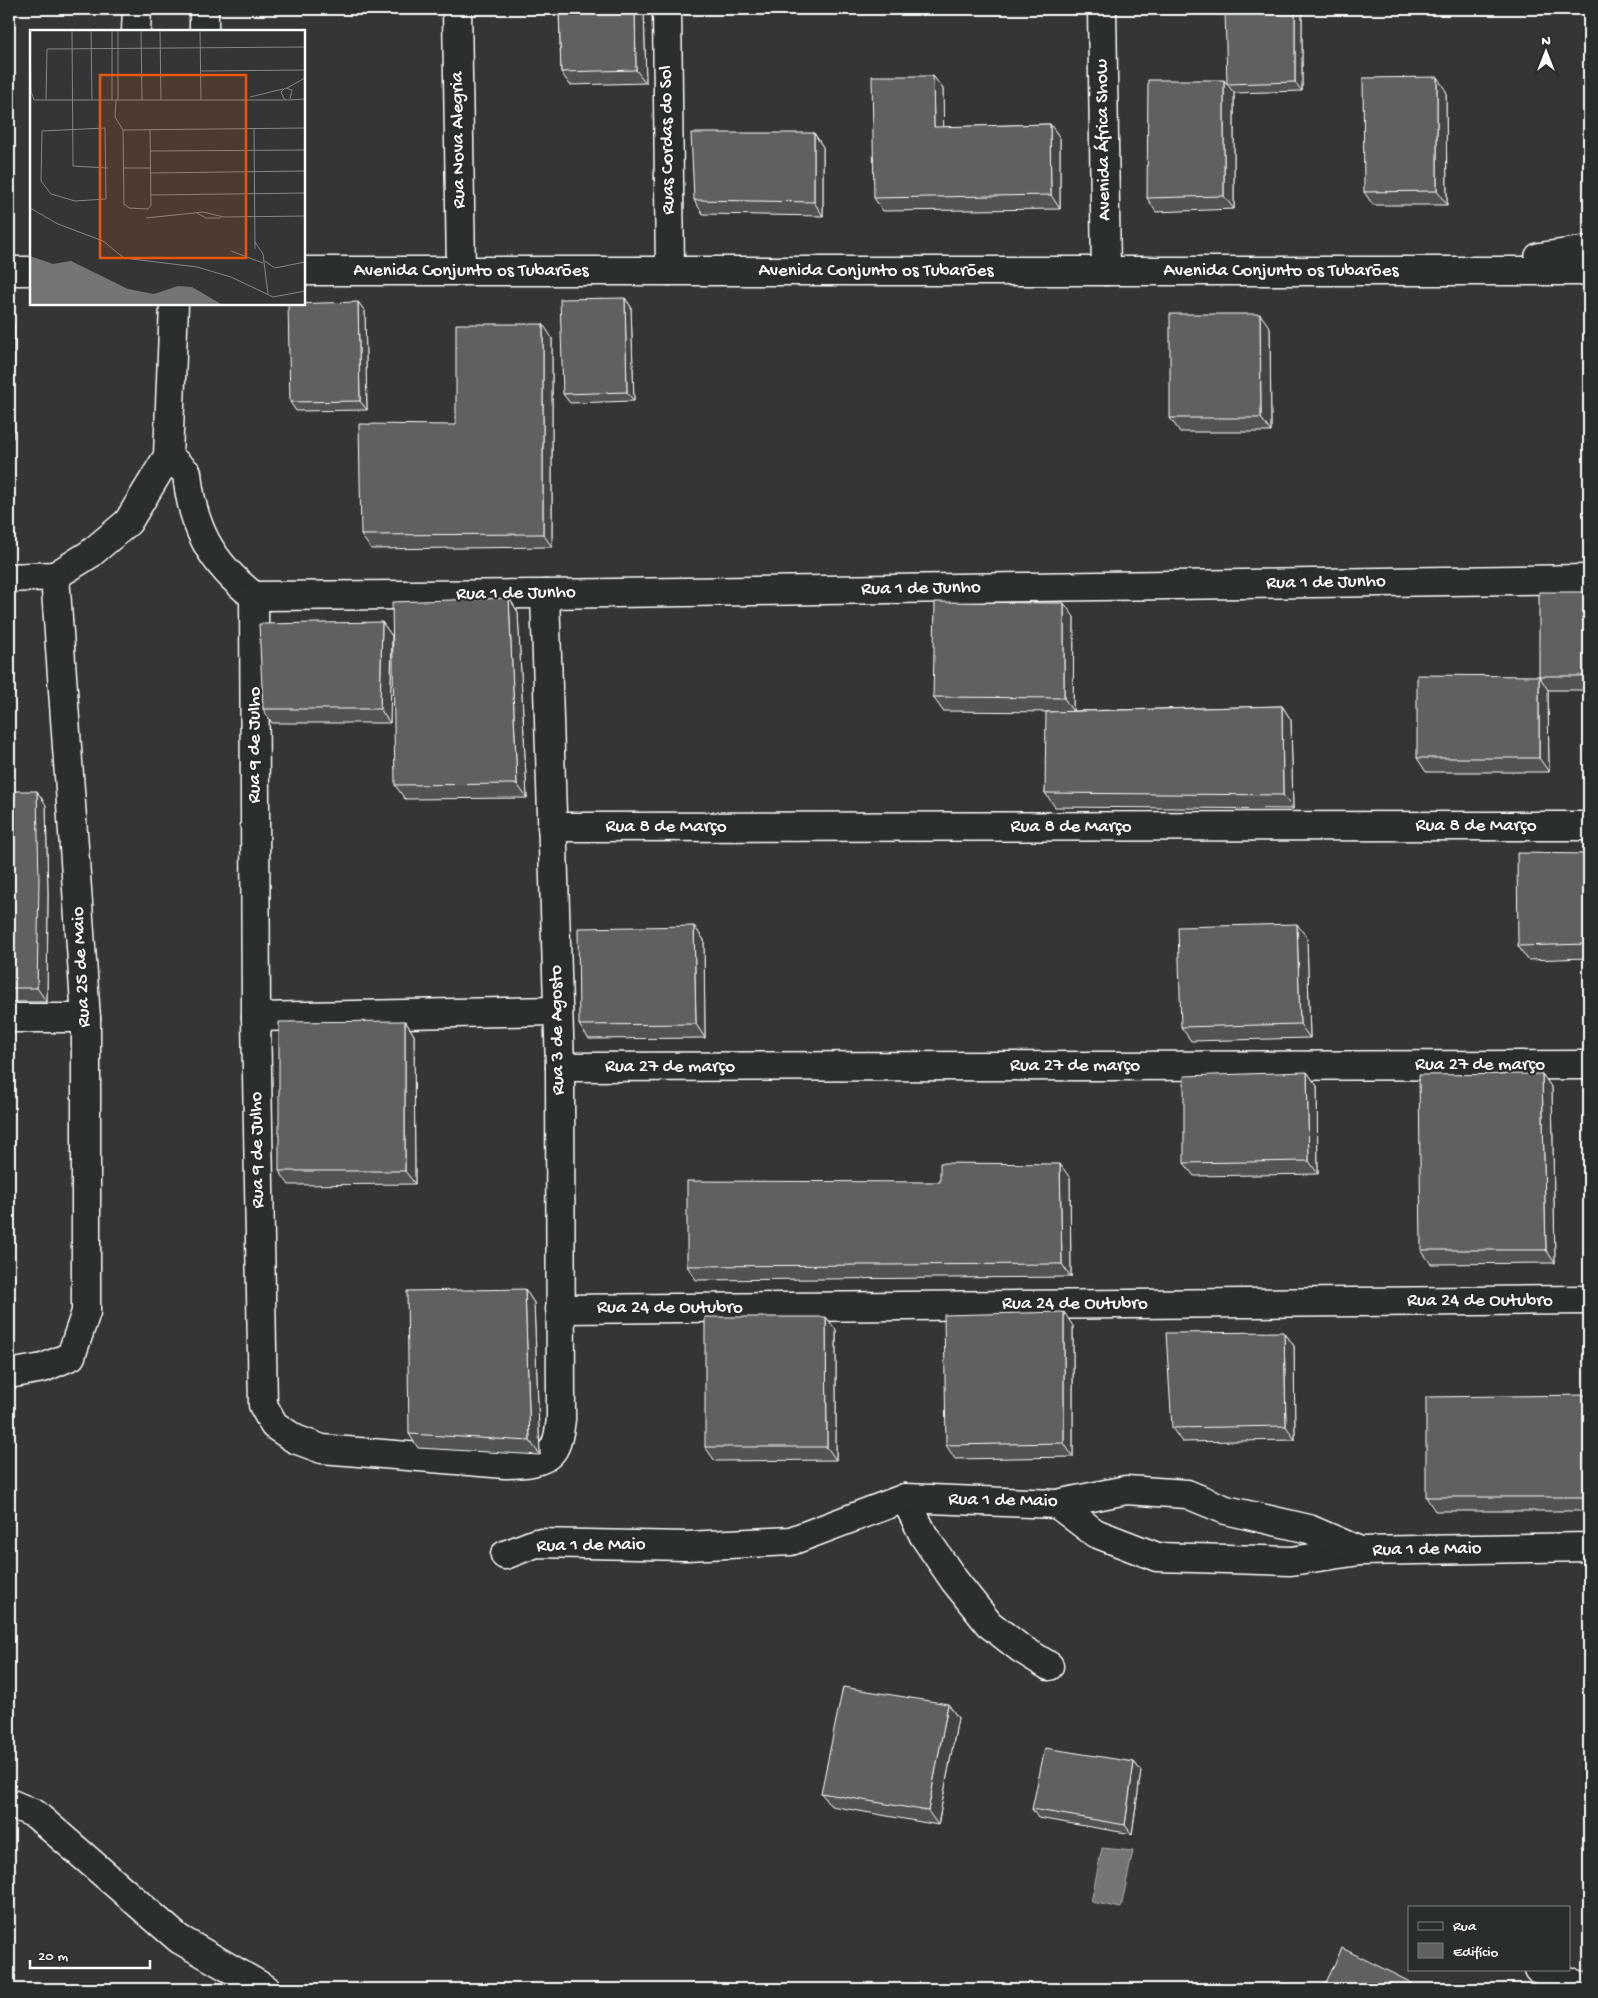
<svg xmlns="http://www.w3.org/2000/svg" width="1598" height="1998" viewBox="0 0 1598 1998" font-family="'Gochi Hand',sans-serif">
	<rect width="100%" height="100%" fill="#333536"/>
	<filter id="ink" filterUnits="userSpaceOnUse"><feTurbulence type="fractalNoise" baseFrequency=".02" numOctaves="2"/><feDisplacementMap in="SourceGraphic" scale="10" xChannelSelector="R" yChannelSelector="G"/><feConvolveMatrix kernelMatrix="1 2 1 2 8 2 1 2 1" color-interpolation-filters="sRGB"/></filter>
	<g filter="url(#ink)">
		<polygon fill="#737576" stroke="#abacad" points="1102,1848 1133,1851 1121,1908 1091,1902"/>
		<g fill="none" stroke-linecap="round" stroke-linejoin="round">
			<g stroke="#fff" stroke-width="31">
				<g id="minor">
					<polyline points="204,9 204,31"/>
					<polyline points="457,9 461,271"/>
					<polyline points="667,9 670,271"/>
					<polyline points="1102,9 1106,271"/>
					<polyline points="136,31 137,9"/>
					<polyline points="1539,257 1589,250"/>
					<polyline points="9,271 31,271"/>
					<polyline points="304,271 1589,271"/>
					<path d="M168,456l19,17c5,54 24,90 67,123"/>
					<polyline points="55,576 90,554 128,522 168,456 174,304"/>
					<polyline points="9,578 55,576"/>
					<path d="M254,596l2,421 7,388 11,20 21,14 27,10 183,15c17,0 42,0 50,-18 4,-8 5,-19 6,-27l-1,-352 -15,-473"/>
					<polyline points="254,596 545,594 1589,579"/>
					<polyline points="552,827 1589,826"/>
					<polyline points="256,1017 558,1011"/>
					<polyline points="9,1018 86,1018"/>
					<polyline points="560,1067 1589,1065"/>
					<polyline points="560,1309 1589,1300"/>
					<polyline points="9,1374 43,1368 71,1356 86,1312 86,1018 55,576"/>
					<polyline points="905,1498 924,1536 954,1580 989,1624 1020,1648 1049,1666"/>
					<polyline points="1057,1504 1095,1533 1157,1557 1291,1561 1360,1551"/>
					<polyline points="505,1555 536,1543 687,1546 791,1541 905,1498 1057,1504 1126,1490 1187,1494 1226,1510 1309,1529 1360,1551 1589,1547"/>
					<polyline points="9,1803 35,1814 179,1939 266,1989"/>
					<polyline points="1539,1969 1588,1989"/>
				</g>
			</g>
			<use href="#minor" stroke="#2a2d2e" stroke-width="28"/>
		</g>
		<g fill="#525354" stroke="#fff">
			<polygon points="559,9 644,9 646,83 570,85 561,72"/>
			<polygon points="1302,9 1302,91 1234,93 1234,209 1156,212 1147,198 1227,84"/>
			<polygon points="933,76 943,89 943,127 1050,124 1060,138 1060,209 883,211 874,198"/>
			<polygon points="1446,91 1447,205 1373,205 1364,192"/>
			<polygon points="814,133 823,147 823,216 703,214 694,200"/>
			<polygon points="625,298 631,307 634,401 570,403 563,394"/>
			<polygon points="358,302 365,311 367,410 296,411 290,402"/>
			<polygon points="9,317 14,324 13,438 9,438"/>
			<polygon points="1270,328 1271,432 1180,432 1170,418"/>
			<polygon points="552,338 552,547 371,549 361,535 456,425"/>
			<polygon points="1589,592 1589,690 1548,690 1549,772 1426,772 1417,758 1539,676"/>
			<polygon points="509,598 518,612 527,798 405,799 395,785"/>
			<polygon points="1074,617 1073,711 1282,706 1291,720 1293,809 1055,807 1045,793 1056,712 943,711 933,697"/>
			<polygon points="382,622 392,636 390,723 272,723 263,709"/>
			<polygon points="9,791 46,805 48,894 47,1002 9,1002"/>
			<polygon points="1589,854 1589,958 1528,960 1518,946"/>
			<polygon points="694,926 704,940 705,1038 589,1039 579,1025"/>
			<polygon points="1307,938 1310,1038 1191,1041 1181,1027"/>
			<polygon points="405,1021 414,1035 415,1184 289,1185 279,1171"/>
			<polygon points="1307,1072 1317,1086 1318,1174 1194,1176 1184,1163"/>
			<polygon points="1542,1074 1552,1088 1555,1263 1431,1264 1421,1250"/>
			<polygon points="1070,1178 1071,1277 696,1280 687,1266 940,1182"/>
			<polygon points="525,1289 534,1303 540,1455 418,1448 409,1434"/>
			<polygon points="826,1317 836,1330 836,1460 715,1461 705,1447"/>
			<polygon points="1073,1326 1073,1457 955,1459 946,1445"/>
			<polygon points="1284,1332 1294,1346 1295,1440 1182,1442 1172,1428"/>
			<polygon points="1589,1395 1589,1511 1435,1511 1426,1497"/>
			<polygon points="948,1704 958,1718 938,1825 831,1806 821,1793"/>
			<polygon points="1134,1762 1141,1771 1132,1834 1038,1818 1032,1809"/>
		</g>
		<g fill="#424445" stroke="#fff">
			<polygon points="635,9 644,9 646,83 636,70"/>
			<polygon points="1295,9 1302,9 1302,91 1295,82"/>
			<polygon points="933,76 943,89 944,141 934,127"/>
			<polygon points="1437,77 1446,91 1447,205 1437,191"/>
			<polygon points="1224,80 1234,93 1234,209 1224,196"/>
			<polygon points="1050,124 1060,138 1060,209 1051,195"/>
			<polygon points="814,133 823,147 823,216 814,202"/>
			<polygon points="625,298 631,307 634,401 627,392"/>
			<polygon points="358,302 365,311 367,410 360,401"/>
			<polygon points="1260,314 1270,328 1271,432 1261,418"/>
			<polygon points="9,317 14,324 13,438 9,432"/>
			<polygon points="543,324 552,338 552,547 543,534"/>
			<polygon points="509,598 518,612 527,798 517,784"/>
			<polygon points="1064,603 1074,617 1073,712 1064,698"/>
			<polygon points="382,622 392,636 390,723 380,709"/>
			<polygon points="1539,676 1548,690 1549,772 1539,758"/>
			<polygon points="1282,706 1291,720 1293,809 1283,795"/>
			<polygon points="37,791 46,805 48,894 47,1002 37,988"/>
			<polygon points="1297,924 1307,938 1310,1038 1300,1024"/>
			<polygon points="694,926 704,940 705,1038 696,1024"/>
			<polygon points="405,1021 414,1035 415,1184 405,1171"/>
			<polygon points="1307,1072 1317,1086 1318,1174 1309,1161"/>
			<polygon points="1542,1074 1552,1088 1555,1263 1546,1250"/>
			<polygon points="1060,1164 1070,1178 1071,1277 1062,1264"/>
			<polygon points="525,1289 534,1303 540,1455 530,1441"/>
			<polygon points="1064,1312 1073,1326 1073,1457 1064,1443"/>
			<polygon points="826,1317 836,1330 836,1460 827,1447"/>
			<polygon points="1284,1332 1294,1346 1295,1440 1286,1426"/>
			<polygon points="948,1704 958,1718 938,1825 928,1811"/>
			<polygon points="1134,1762 1141,1771 1132,1834 1125,1825"/>
			<polygon points="1410,1982 1415,1989 1406,1989"/>
		</g>
		<g fill="#5f6162" stroke="#fff">
			<polygon points="559,9 635,9 636,70 561,72"/>
			<polygon points="1225,9 1295,9 1295,82 1227,84"/>
			<polygon points="872,76 933,76 934,127 1050,124 1051,195 874,198"/>
			<polygon points="1437,77 1437,191 1364,192 1363,78"/>
			<polygon points="1148,80 1224,80 1224,196 1147,198"/>
			<polygon points="691,133 814,133 814,202 694,200"/>
			<polygon points="625,298 627,392 563,394 560,299"/>
			<polygon points="358,302 360,401 290,402 288,304"/>
			<polygon points="1170,314 1260,314 1261,418 1170,418"/>
			<polygon points="456,324 543,324 543,534 361,535 359,424 456,425"/>
			<rect x="1539" y="592" width="50" height="84"/>
			<polygon points="509,598 517,784 395,785 392,602"/>
			<polygon points="935,602 1064,603 1064,698 933,697"/>
			<polygon points="382,622 380,709 263,709 259,624"/>
			<polygon points="1417,675 1539,676 1539,758 1417,758"/>
			<polygon points="1282,706 1283,795 1045,793 1046,712"/>
			<polygon points="9,791 37,791 39,881 37,988 9,988"/>
			<polygon points="1517,853 1589,854 1589,944 1518,946"/>
			<polygon points="1297,924 1300,1024 1181,1027 1178,927"/>
			<polygon points="694,926 696,1024 579,1025 578,928"/>
			<polygon points="405,1021 405,1171 279,1171 279,1022"/>
			<polygon points="1307,1072 1309,1161 1184,1163 1184,1076"/>
			<polygon points="1542,1074 1546,1250 1421,1250 1419,1075"/>
			<polygon points="940,1163 1060,1164 1062,1264 687,1266 687,1181 940,1182"/>
			<polygon points="525,1289 530,1441 409,1434 407,1291"/>
			<polygon points="1064,1312 1064,1443 946,1445 944,1315"/>
			<polygon points="705,1317 826,1317 827,1447 705,1447"/>
			<polygon points="1284,1332 1286,1426 1172,1428 1166,1333"/>
			<polygon points="1589,1395 1589,1497 1426,1497 1426,1397"/>
			<polygon points="843,1687 948,1704 928,1811 821,1793"/>
			<polygon points="1045,1748 1134,1762 1125,1825 1032,1809"/>
			<polygon points="1342,1948 1410,1982 1406,1989 1323,1989"/>
		</g>
	</g>
	<g text-anchor="middle" dominant-baseline="central" stroke-width="4.5" stroke-linejoin="round" paint-order="stroke">
		<g font-size="19" fill="#fff" stroke="#2a2d2e">
			<text transform="translate(459 140) rotate(-91)">Rua Nova Alegria</text>
			<text transform="translate(668 140) rotate(-91)">Ruas Cordas do Sol</text>
			<text transform="translate(1104 140) rotate(-91)">Avenida África Show</text>
			<text x="471" y="271">Avenida Conjunto os Tubarões</text>
			<text x="876" y="271">Avenida Conjunto os Tubarões</text>
			<text x="1281" y="271">Avenida Conjunto os Tubarões</text>
			<text transform="translate(1326 583) rotate(-1)">Rua 1 de Junho</text>
			<text transform="translate(921 589) rotate(-1)">Rua 1 de Junho</text>
			<text transform="translate(516 594) rotate(-1)">Rua 1 de Junho</text>
			<text transform="translate(255 745) rotate(-90)">Rua 9 de Julho</text>
			<text x="1476" y="826">Rua 8 de Março</text>
			<text x="666" y="827">Rua 8 de Março</text>
			<text x="1071" y="827">Rua 8 de Março</text>
			<text transform="translate(82 967) rotate(-93)">Rua 25 de Maio</text>
			<text transform="translate(558 1030) rotate(-91)">Rua 3 de Agosto</text>
			<text x="1480" y="1065">Rua 27 de março</text>
			<text x="1075" y="1066">Rua 27 de março</text>
			<text x="670" y="1067">Rua 27 de março</text>
			<text transform="translate(258 1150) rotate(-91)">Rua 9 de Julho</text>
			<text x="1480" y="1301">Rua 24 de Outubro</text>
			<text x="1075" y="1304">Rua 24 de Outubro</text>
			<text x="670" y="1308">Rua 24 de Outubro</text>
			<text transform="translate(1003 1501) rotate(1)">Rua 1 de Maio</text>
			<text transform="translate(591 1546) rotate(-1)">Rua 1 de Maio</text>
			<text transform="translate(1427 1550) rotate(-1)">Rua 1 de Maio</text>
		</g>
	</g>
	<g transform="translate(30 30)">
		<rect width="275" height="275" fill="#333536"/>
		<path d="M0,226l23,8 18,-3 57,28 26,5 24,-8 14,1 29,17h-191z" fill="#737576"/>
		<path fill="none" stroke="#858686" stroke-width="1" d="M0,1l1,60 3,9h252M42,1l1,135 35,2M61,1l1,69M88,1v69M111,1l1,69M130,1l1,69M170,1l1,69M171,41l104,-1M257,58l18,-10M220,67l33,-8M260,69l2,-9 -7,-2 -4,4 3,7 4,1 17,-1M16,70l1,-51 258,-2M82,70v-69M86,70l-1,17 8,13M75,98l1,71 -31,2 -24,-7 -10,-13 1,-50zM224,98l1,121M93,100l182,-2M93,100l1,74 5,4 19,1 3,-4 -1,-76M120,121l155,-1M93,138h28M121,143l154,-2M121,165l154,-2M0,178l28,16 45,17 21,17 73,9 34,10 42,20 32,-6M167,183l9,5h15M116,188l57,-6 21,5 81,-1M225,212l8,12 5,40M201,221l32,12M233,230l12,8 30,-6"/>
		<path fill="#e8590c" fill-opacity="0.15" stroke="#e8590c" stroke-width="2.5" d="M70,45h146v183h-146z"/>
		<rect width="275" height="275" fill="none" stroke="#fff" stroke-width="2.5"/>
	</g>
	<rect width="1598" height="1998" fill="none" stroke="#2a2d2e" stroke-width="30"/>
	<rect x="15" y="15" width="1568" height="1968" fill="none" stroke="#fff" stroke-width="2" filter="url(#ink)"/>
	<rect x="1408" y="1906" width="162" height="65" fill="#2a2d2e" stroke="#7f8182"/>
	<rect x="1418" y="1922" width="25" height="8" fill="#2a2d2e" stroke="#7f8182"/>
	<text x="1453" y="1930" font-size="15" fill="#ffffff">Rua</text>
	<rect x="1418" y="1943" width="25" height="15" fill="#5f6162" stroke="#7f8182"/>
	<text x="1453" y="1956" font-size="15" fill="#ffffff">Edifício</text>
	<g transform="translate(1546 52)" stroke="#2a2d2e" stroke-width="4" paint-order="stroke">
	<path d="M0-4L9 19L0 12L-9 19Z" fill="#ffffff"/>
	<text y="-8" font-size="14" font-weight="bold" text-anchor="middle" fill="#ffffff">N</text>
	</g>
	<path d="M30 1960v8h120v-8" fill="none" stroke="#ffffff" stroke-width="2.5"/>
	<text x="38" y="1960" font-size="15" fill="#ffffff" stroke="#2a2d2e" stroke-width="4" paint-order="stroke">20 m</text>
</svg>
